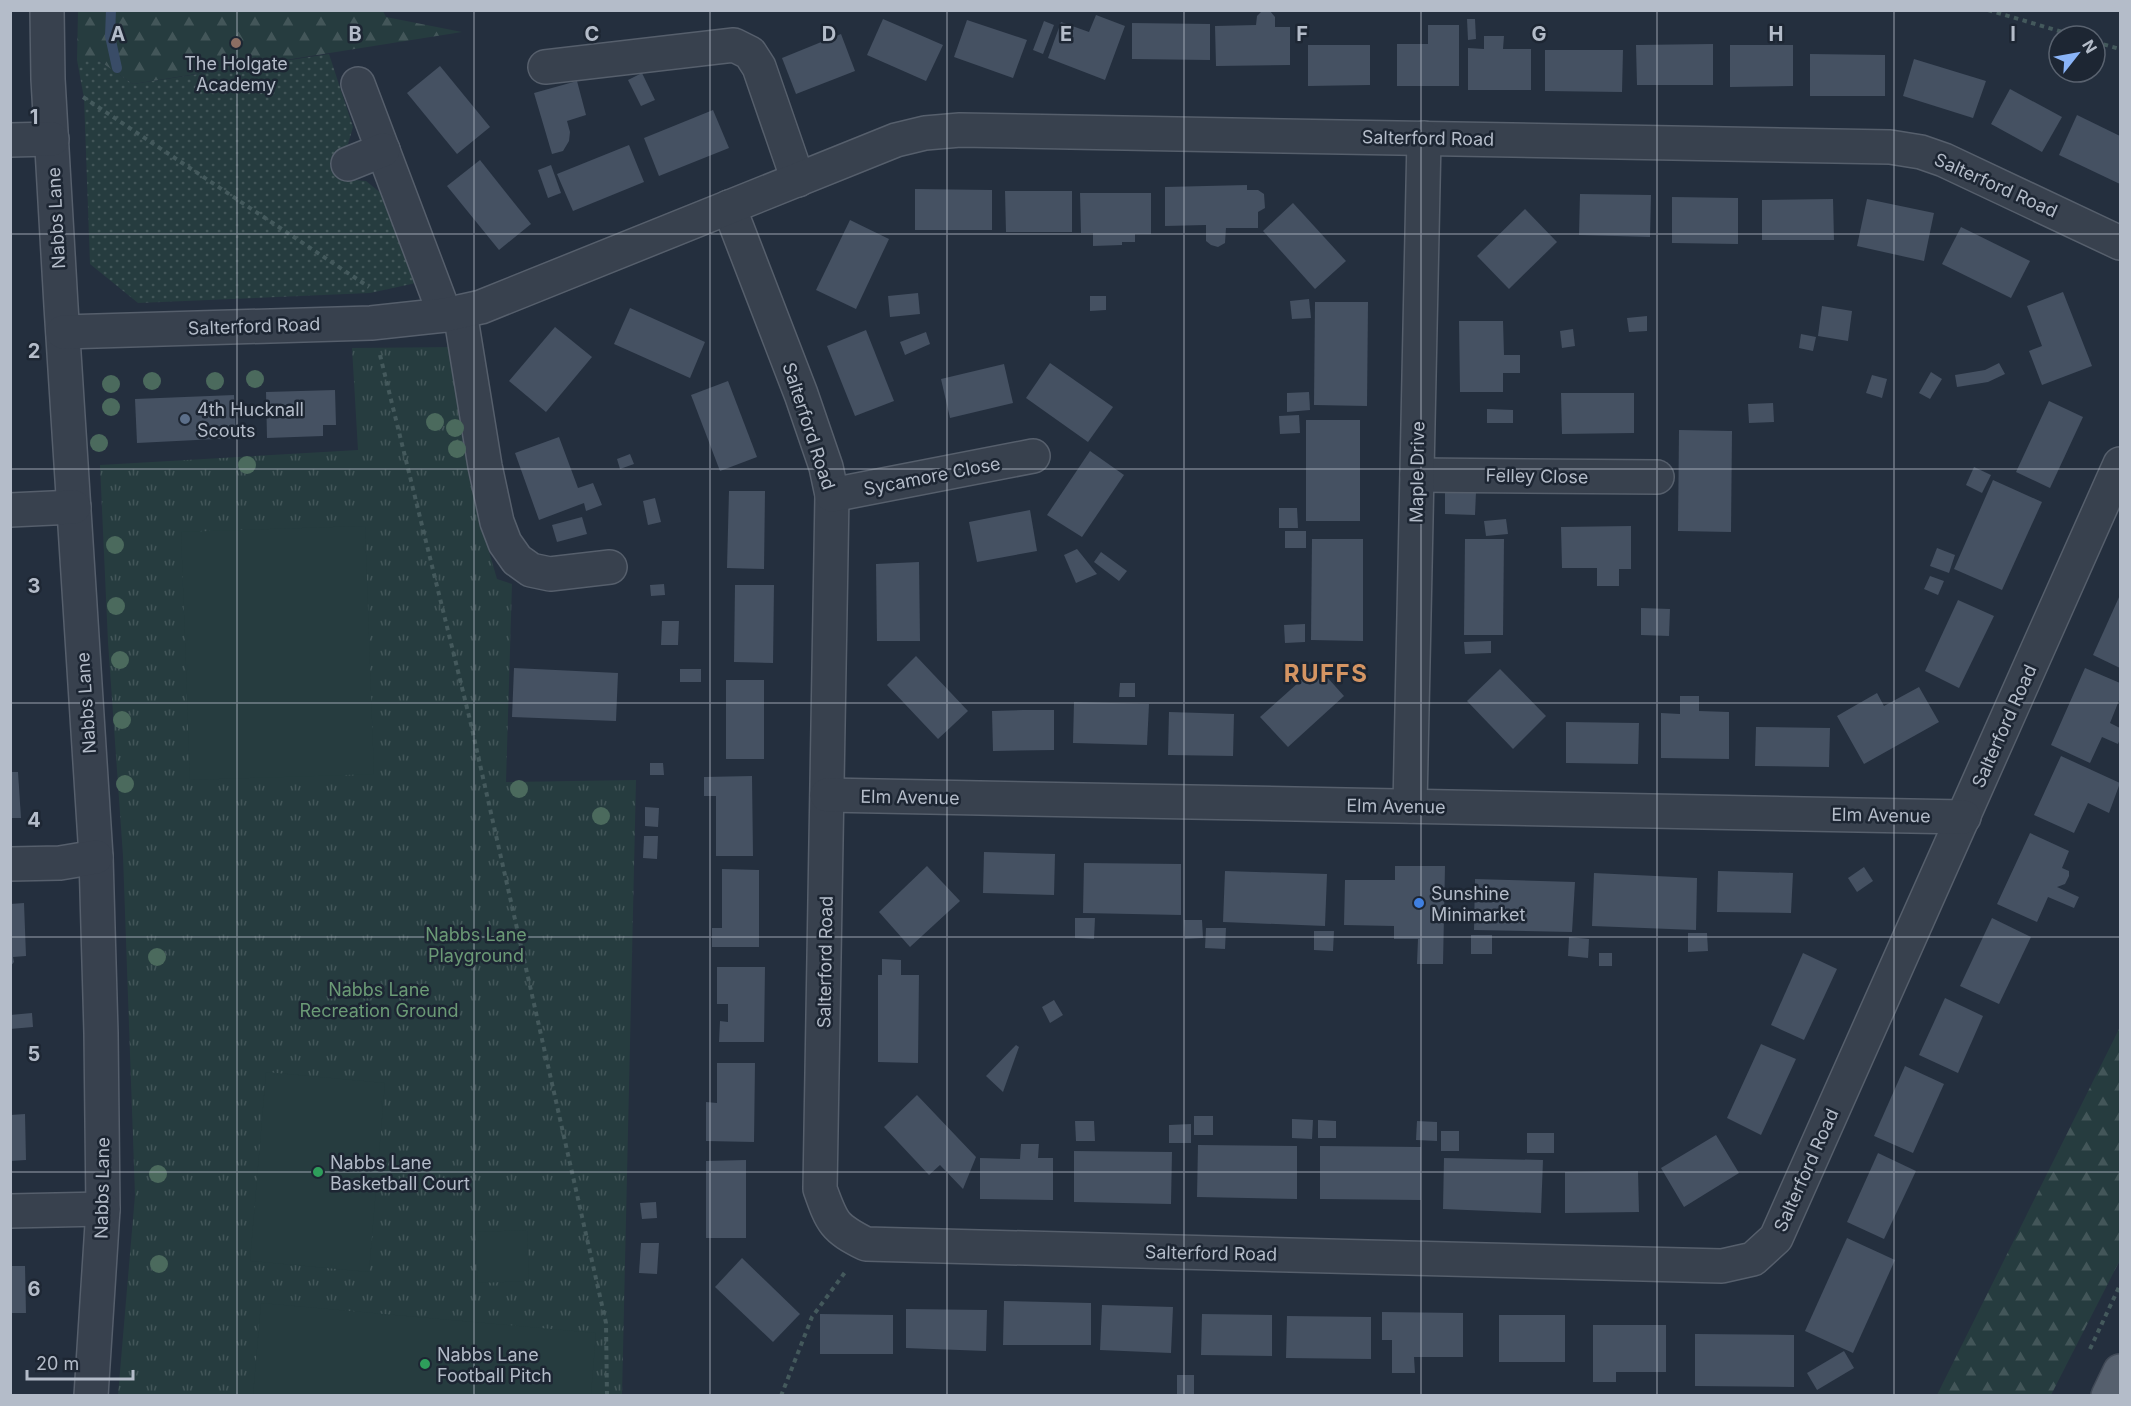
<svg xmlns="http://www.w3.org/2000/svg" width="2131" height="1406" viewBox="0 0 2131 1406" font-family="Inter,sans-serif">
	<defs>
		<pattern id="grass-dots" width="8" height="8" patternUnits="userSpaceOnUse" patternTransform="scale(1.5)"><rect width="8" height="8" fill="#263c3f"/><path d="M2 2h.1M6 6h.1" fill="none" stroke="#435659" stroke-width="1.8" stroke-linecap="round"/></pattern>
		<pattern id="forest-firs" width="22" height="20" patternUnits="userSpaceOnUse" patternTransform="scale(1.5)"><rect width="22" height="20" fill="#263c3f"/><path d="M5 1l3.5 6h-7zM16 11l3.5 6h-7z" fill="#435659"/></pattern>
		<pattern id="park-tufts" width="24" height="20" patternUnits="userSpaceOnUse" patternTransform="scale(1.5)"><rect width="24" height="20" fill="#263c3f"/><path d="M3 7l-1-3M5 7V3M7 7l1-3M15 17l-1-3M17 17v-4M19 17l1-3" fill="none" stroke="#435659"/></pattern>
	</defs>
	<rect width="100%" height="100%" fill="#242f3e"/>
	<polygon fill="url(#grass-dots)" points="329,54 353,127 348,144 334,157 344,179 366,181 381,193 416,283 370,293 138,303 90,264 84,98 77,60 98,60 133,84"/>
	<g fill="url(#forest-firs)">
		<polygon points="78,11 383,11 386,17 462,32 133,84 98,60 77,60"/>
		<polygon points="2120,1027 2120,1260 2051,1395 1937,1395"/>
	</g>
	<polygon fill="url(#park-tufts)" points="457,347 483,531 497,579 512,584 506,782 636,780 622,1395 118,1395 135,1195 123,856 108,642 100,465 358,450 352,348"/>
	<g fill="#263c3f">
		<polygon points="365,526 374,774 190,780 181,532"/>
		<polygon points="266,1072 385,1083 369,1272 250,1261"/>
		<polygon points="527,1230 529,1281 478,1283 475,1232"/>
		<polygon points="261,1303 596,1333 591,1395 253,1395"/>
	</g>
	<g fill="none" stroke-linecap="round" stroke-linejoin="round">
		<polyline stroke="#394c67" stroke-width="10" points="111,10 110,36 117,68"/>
	</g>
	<g fill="#455162">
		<polygon points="1270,11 1275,17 1275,27 1290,27 1290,65 1216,66 1215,26 1256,25 1257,16 1261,12"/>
		<polygon points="1096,15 1125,26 1105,80 1048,58 1061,22 1089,32"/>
		<polygon points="883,19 943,45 926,81 867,55"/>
		<polygon points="1467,19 1475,19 1476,39 1468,40"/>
		<polygon points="967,20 1027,40 1013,78 954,57"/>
		<polygon points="1044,21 1054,25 1043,54 1033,50"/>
		<polygon points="1132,23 1210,24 1210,60 1132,59"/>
		<polygon points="1428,25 1459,25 1459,86 1397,86 1397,44 1428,44"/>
		<polygon points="841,34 855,71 796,94 782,58"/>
		<polygon points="1484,36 1504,36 1503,49 1531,49 1531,90 1468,90 1468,48 1484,49"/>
		<polygon points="1713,44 1713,85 1637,85 1636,45"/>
		<polygon points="1308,45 1370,45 1370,85 1308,86"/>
		<polygon points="1730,45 1793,45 1793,86 1730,87"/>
		<polygon points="1545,50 1623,50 1622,92 1545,91"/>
		<polygon points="1810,54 1885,55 1885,96 1810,96"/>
		<polygon points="1914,59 1986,81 1973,118 1903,96"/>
		<polygon points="440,66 490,127 457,154 407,93"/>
		<polygon points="642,73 655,100 641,106 628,80"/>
		<polygon points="577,81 586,115 567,121 570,132 569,141 563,151 552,154 534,93"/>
		<polygon points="2010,89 2062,117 2042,152 1991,124"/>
		<polygon points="713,110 729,148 659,176 644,138"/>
		<polygon points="2077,115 2120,136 2120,184 2059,155"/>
		<polygon points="629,145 644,182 573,211 557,174"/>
		<polygon points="480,160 531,224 499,250 447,186"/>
		<polygon points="551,165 561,193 548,198 538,170"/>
		<polygon points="1247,185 1247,190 1258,190 1264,194 1265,208 1258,212 1258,228 1226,228 1225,243 1218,247 1211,245 1206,241 1206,225 1165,226 1165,187"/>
		<polygon points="915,189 992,190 992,230 915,230"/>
		<polygon points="1005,191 1072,191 1072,232 1006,232"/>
		<polygon points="1080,193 1151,193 1151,234 1135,234 1135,242 1122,242 1122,245 1093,246 1093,233 1081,233"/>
		<polygon points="1580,194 1651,195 1650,237 1579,235"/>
		<polygon points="1672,197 1738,198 1738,244 1672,243"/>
		<polygon points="1833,199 1834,240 1762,240 1762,200"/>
		<polygon points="1867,199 1934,213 1924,261 1857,246"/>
		<polygon points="1293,203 1346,261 1315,289 1263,231"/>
		<polygon points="1525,209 1557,242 1509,289 1477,256"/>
		<polygon points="850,220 889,239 856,309 816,290"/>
		<polygon points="1961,227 2030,261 2011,298 1942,264"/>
		<polygon points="2063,292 2092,366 2042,385 2029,351 2042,346 2027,306"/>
		<polygon points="918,293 920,314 890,317 888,296"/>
		<polygon points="1090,296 1106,296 1106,310 1090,311"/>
		<polygon points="1309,299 1311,318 1292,319 1290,301"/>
		<polygon points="1315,302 1368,302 1367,406 1314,405"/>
		<polygon points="1822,306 1852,311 1848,341 1818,336"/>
		<polygon points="630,308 705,342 690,378 614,344"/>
		<polygon points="1647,316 1647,331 1629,332 1627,318"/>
		<polygon points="1459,321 1503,321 1504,355 1520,355 1520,373 1503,373 1503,392 1460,392"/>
		<polygon points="555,327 592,357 546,412 509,381"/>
		<polygon points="1573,329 1575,346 1562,348 1560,331"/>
		<polygon points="866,330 894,401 855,416 827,346"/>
		<polygon points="926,332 930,344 905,355 900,342"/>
		<polygon points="1801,334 1816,337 1813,351 1799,348"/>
		<polygon points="1050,363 1113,407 1088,442 1026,398"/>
		<polygon points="1999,363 2005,374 1988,382 1957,387 1955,375 1985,370"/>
		<polygon points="1004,364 1013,403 950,418 941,379"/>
		<polygon points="1931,372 1942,379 1930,399 1919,393"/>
		<polygon points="1872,375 1887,379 1882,398 1866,393"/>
		<polygon points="728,381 757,457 720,471 691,395"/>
		<polygon points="335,390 336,425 323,425 323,436 267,438 266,392"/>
		<polygon points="1309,392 1310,410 1287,412 1287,393"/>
		<polygon points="1561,393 1634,393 1634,433 1562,434"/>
		<polygon points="234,395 236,438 137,443 135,399"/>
		<polygon points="2049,401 2083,417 2050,488 2016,472"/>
		<polygon points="1773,403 1774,422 1749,423 1748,404"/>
		<polygon points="1487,409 1513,410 1513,423 1487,423"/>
		<polygon points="1299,415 1300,433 1280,434 1279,416"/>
		<rect x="1306" y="420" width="54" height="101"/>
		<polygon points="1679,430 1732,431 1731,532 1678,531"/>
		<polygon points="559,437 578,488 593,483 602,505 586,511 584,503 539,520 515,453"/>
		<polygon points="1090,451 1124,475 1082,537 1047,515"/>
		<polygon points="630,454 634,464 620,469 617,459"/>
		<polygon points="1974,467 1991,475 1982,493 1966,485"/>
		<polygon points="1993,480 2042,502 2002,590 1954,569"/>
		<polygon points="729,491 765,491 764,569 727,568"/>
		<polygon points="1445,491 1476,492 1475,515 1445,514"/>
		<polygon points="655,498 661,522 648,525 643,501"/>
		<polygon points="1279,508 1297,508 1298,528 1279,528"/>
		<polygon points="1030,510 1037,551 977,562 969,522"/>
		<polygon points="582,517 587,534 557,542 552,525"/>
		<polygon points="1506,519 1508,534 1486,536 1484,521"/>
		<polygon points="1631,526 1631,569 1619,569 1619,586 1597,586 1597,568 1562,568 1561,527"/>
		<rect x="1285" y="531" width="21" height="17"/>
		<polygon points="1312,539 1363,539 1363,641 1311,640"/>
		<polygon points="1465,539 1504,539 1503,635 1464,635"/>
		<polygon points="1937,548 1955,555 1949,573 1930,566"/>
		<polygon points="1077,549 1097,574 1076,583 1064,555"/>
		<polygon points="1101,552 1127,571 1119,581 1094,562"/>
		<polygon points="919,562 920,641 877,641 876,564"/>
		<polygon points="1930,576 1944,581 1938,595 1924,589"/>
		<polygon points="664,584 665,595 651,596 650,585"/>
		<polygon points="735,585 774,585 773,663 734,662"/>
		<polygon points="2120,595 2120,668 2093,655"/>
		<polygon points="1958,600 1994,616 1959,688 1925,671"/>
		<polygon points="1641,608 1670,609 1669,636 1641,635"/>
		<polygon points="662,621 679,621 678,645 661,645"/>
		<polygon points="1305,624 1305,642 1285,643 1284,625"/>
		<polygon points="1491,641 1491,653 1465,654 1464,642"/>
		<polygon points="916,656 968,711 938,739 887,685"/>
		<polygon points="1317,666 1344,696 1288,747 1260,717"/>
		<polygon points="514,668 618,673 616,721 512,717"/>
		<polygon points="2085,668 2120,683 2120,698 2110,723 2120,728 2120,739 2118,744 2102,737 2090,763 2051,745"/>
		<rect x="680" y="669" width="21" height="13"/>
		<polygon points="1500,669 1546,716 1513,749 1467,701"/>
		<rect x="726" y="680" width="38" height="79"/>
		<polygon points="1120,683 1135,683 1135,697 1119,697"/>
		<polygon points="1919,687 1939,722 1864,764 1837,716 1877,693 1884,706"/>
		<polygon points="1680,696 1699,696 1699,711 1729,712 1729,759 1661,758 1661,713 1680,714"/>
		<polygon points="1074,702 1149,704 1147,745 1073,743"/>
		<polygon points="1023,710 1054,710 1054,750 993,751 992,711"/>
		<polygon points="1169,712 1234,714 1233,756 1168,755"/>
		<polygon points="1566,722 1639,723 1638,764 1566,763"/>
		<polygon points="1756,727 1830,728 1829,767 1755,766"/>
		<polygon points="2061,756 2120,783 2109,813 2088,803 2074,833 2034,815"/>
		<polygon points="650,763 663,763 664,775 650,775"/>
		<polygon points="10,772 18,772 21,818 10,818"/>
		<polygon points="752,776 753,856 716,856 716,796 704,796 704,777"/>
		<polygon points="645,807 659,808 658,827 645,826"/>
		<polygon points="2030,833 2069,851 2062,868 2069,871 2069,876 2065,884 2057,887 2079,897 2074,908 2048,897 2037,922 1997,904"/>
		<polygon points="644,836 658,836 657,859 643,858"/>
		<polygon points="984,852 1055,854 1054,895 983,893"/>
		<polygon points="1084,863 1181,864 1181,915 1083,913"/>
		<polygon points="927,866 960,901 910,947 879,912"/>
		<polygon points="1395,866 1445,866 1443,964 1417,964 1418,939 1394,939 1394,926 1344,925 1345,880 1395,880"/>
		<polygon points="1864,867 1873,881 1857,892 1848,878"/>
		<polygon points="722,869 759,870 759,947 712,947 712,928 722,928"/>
		<polygon points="1225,871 1327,874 1325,926 1223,922"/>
		<polygon points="1718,871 1793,873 1791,913 1717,912"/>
		<polygon points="1594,873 1697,878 1696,930 1592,926"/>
		<polygon points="1475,879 1575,882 1572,932 1474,930"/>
		<polygon points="24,903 26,956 13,957 14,962 10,967 10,904"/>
		<polygon points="1075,918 1095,918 1094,939 1075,938"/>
		<polygon points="1992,918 2031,937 1999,1004 1960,986"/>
		<polygon points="1184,920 1202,920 1203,938 1185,939"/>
		<polygon points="1206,928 1226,928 1225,949 1205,948"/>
		<polygon points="1314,931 1334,931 1333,951 1314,950"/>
		<polygon points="1688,933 1707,933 1708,951 1688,952"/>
		<rect x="1471" y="935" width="21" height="19"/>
		<polygon points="1569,937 1589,939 1588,958 1568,956"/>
		<rect x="1599" y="953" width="13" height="13"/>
		<polygon points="1803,953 1837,969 1804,1040 1771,1025"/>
		<polygon points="882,959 901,960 901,975 919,975 918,1063 878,1062 878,975 882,975"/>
		<polygon points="717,967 765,967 764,1042 719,1042 720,1021 728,1022 728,1004 717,1004"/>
		<polygon points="1945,998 1983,1016 1958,1073 1919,1055"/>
		<polygon points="1054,1000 1063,1015 1050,1023 1042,1007"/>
		<polygon points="32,1013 33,1027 10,1029 10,1015"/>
		<polygon points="1761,1044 1796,1059 1761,1135 1727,1118"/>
		<polygon points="1016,1045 1019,1047 1003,1092 986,1076"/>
		<polygon points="717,1063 755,1063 754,1142 706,1141 706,1102 717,1103"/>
		<polygon points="1905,1066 1944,1084 1913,1153 1874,1136"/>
		<polygon points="917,1095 976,1157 963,1189 940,1165 929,1175 884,1127"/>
		<polygon points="25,1114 26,1160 10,1161 10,1115"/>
		<rect x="1194" y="1116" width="19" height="19"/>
		<polygon points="1292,1119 1313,1120 1312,1139 1292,1138"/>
		<polygon points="1318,1120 1336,1121 1336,1138 1318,1138"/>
		<polygon points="1075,1121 1094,1121 1095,1141 1076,1141"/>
		<polygon points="1417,1121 1437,1122 1437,1141 1416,1140"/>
		<polygon points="1191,1124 1191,1143 1169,1143 1169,1125"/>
		<rect x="1441" y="1131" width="18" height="20"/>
		<rect x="1527" y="1133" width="27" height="20"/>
		<polygon points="1716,1135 1739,1173 1684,1207 1661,1168"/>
		<polygon points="1021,1144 1039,1144 1038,1158 1053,1158 1053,1200 980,1199 980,1158 1020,1159"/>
		<polygon points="1198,1145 1297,1146 1297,1199 1197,1197"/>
		<polygon points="1320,1146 1421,1147 1421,1200 1320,1199"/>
		<polygon points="1074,1151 1172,1152 1171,1204 1074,1202"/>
		<polygon points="1878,1153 1916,1171 1884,1239 1847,1222"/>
		<polygon points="1444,1158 1543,1160 1541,1213 1443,1209"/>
		<polygon points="746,1160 746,1238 706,1238 706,1161"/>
		<polygon points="1638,1171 1639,1212 1565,1213 1565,1172"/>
		<polygon points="656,1202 657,1218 642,1219 640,1203"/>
		<polygon points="1847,1238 1895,1260 1853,1353 1805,1331"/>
		<polygon points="641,1243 659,1243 657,1274 639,1273"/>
		<polygon points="742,1258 800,1314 773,1342 715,1287"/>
		<polygon points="10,1266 25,1266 26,1313 10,1313"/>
		<polygon points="1004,1301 1091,1303 1091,1345 1003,1345"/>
		<polygon points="1102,1305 1173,1307 1171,1353 1100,1350"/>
		<polygon points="906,1309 987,1310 986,1351 906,1348"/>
		<polygon points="1382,1312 1463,1313 1463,1357 1414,1357 1415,1373 1392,1373 1392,1340 1382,1340"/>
		<polygon points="820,1314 893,1315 893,1354 820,1354"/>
		<polygon points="1202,1314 1272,1315 1272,1356 1201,1355"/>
		<rect x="1499" y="1315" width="66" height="47"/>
		<polygon points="1287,1316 1371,1317 1371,1359 1286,1358"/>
		<polygon points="1593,1325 1666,1325 1666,1372 1616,1372 1616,1382 1593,1382"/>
		<polygon points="1695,1334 1794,1335 1794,1387 1695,1386"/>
		<polygon points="1844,1351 1854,1368 1817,1390 1807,1373"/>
		<rect x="1177" y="1375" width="17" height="20"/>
	</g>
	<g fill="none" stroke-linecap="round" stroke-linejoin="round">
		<g stroke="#565f6c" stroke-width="36">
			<g id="minor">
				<polyline points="47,10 48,79 61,306 96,857 101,1033 103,1209 91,1396"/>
				<polyline points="545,67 734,45 750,53 759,67 798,180"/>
				<polyline points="358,84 445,315"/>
				<polyline points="10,140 52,139"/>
				<polyline points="348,164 383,150"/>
				<path d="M729,207l72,187 25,73 6,28 -12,694c12,34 14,39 46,55l856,22 31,-7 23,-21 344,-774"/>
				<polyline points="460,312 485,466 497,522 505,543 517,560 531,570 550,574 610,567"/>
				<polyline points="63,332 371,323 445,315 481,307 896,140 925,133 960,130 1890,147 1921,152 1944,160 2120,243"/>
				<polyline points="1417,475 1657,477"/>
				<polyline points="832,495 1033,456"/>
				<polyline points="10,510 74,507"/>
				<polyline points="827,795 1964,817"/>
				<polyline points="1410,806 1424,138"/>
				<polyline points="10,864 60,863 96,857"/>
				<polyline points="10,1211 103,1209"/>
			</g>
		</g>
		<g stroke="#414a57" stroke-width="36">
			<polyline id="major" points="2108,1396 2120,1371"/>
		</g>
		<g stroke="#44595c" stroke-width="4" stroke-dasharray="4.5 4.5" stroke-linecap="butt">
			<polyline points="1988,10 2076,36"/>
			<polyline points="2095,42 2120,49"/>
			<polyline points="83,97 369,287"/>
			<polyline points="380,355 470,720 606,1323 607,1396"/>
			<polyline points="2090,1349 2120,1285"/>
			<polyline points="781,1396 812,1317 846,1271"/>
		</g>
		<use href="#minor" stroke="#38414e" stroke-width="33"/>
		<use href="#major" stroke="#56606e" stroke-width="33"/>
	</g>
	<g fill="#4b6a5d">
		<circle cx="255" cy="379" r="9"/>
		<circle cx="152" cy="381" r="9"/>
		<circle cx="215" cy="381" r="9"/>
		<circle cx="111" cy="384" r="9"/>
		<circle cx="111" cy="407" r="9"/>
		<circle cx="435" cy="422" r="9"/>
		<circle cx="455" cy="428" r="9"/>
		<circle cx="99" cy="443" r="9"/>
		<circle cx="457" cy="449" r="9"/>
		<circle cx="247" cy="465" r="9"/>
		<circle cx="115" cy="545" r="9"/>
		<circle cx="116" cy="606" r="9"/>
		<circle cx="120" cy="660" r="9"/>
		<circle cx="122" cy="720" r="9"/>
		<circle cx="125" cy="784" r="9"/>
		<circle cx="519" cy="789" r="9"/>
		<circle cx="601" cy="816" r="9"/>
		<circle cx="157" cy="957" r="9"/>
		<circle cx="158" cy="1174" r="9"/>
		<circle cx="159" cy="1264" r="9"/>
	</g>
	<path fill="none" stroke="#b4bcc9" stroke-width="1.5" stroke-opacity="0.55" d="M237,10v1386M474,10v1386M710,10v1386M947,10v1386M1184,10v1386M1421,10v1386M1657,10v1386M1894,10v1386M10,234h2110M10,469h2110M10,703h2110M10,937h2110M10,1172h2110"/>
	<circle fill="#8d6e63" stroke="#1d2633" stroke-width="2" cx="236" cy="43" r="6"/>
	<circle fill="#5c6f8a" stroke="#1d2633" stroke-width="2" cx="185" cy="419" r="6"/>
	<circle fill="#3f7fe0" stroke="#1d2633" stroke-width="2" cx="1419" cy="903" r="6"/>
	<g fill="#2e9e5b" stroke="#1d2633" stroke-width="2">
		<circle cx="318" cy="1172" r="6"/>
		<circle cx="425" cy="1364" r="6"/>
	</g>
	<g text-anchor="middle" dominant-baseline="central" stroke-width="5" stroke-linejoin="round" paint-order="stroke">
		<g font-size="18" fill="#b4bcc9" stroke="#1d2633" text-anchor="start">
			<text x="236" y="63" text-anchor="middle">The Holgate<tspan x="236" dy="21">Academy</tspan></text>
			<text x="197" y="409">4th Hucknall<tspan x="197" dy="21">Scouts</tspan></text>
			<text x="1431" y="893">Sunshine<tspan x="1431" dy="21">Minimarket</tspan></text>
			<text x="330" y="1162">Nabbs Lane<tspan x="330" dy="21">Basketball Court</tspan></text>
			<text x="437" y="1354">Nabbs Lane<tspan x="437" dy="21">Football Pitch</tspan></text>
		</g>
		<g font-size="18" fill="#b4bcc9" stroke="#1d2633">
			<text transform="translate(1428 138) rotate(1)">Salterford Road</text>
			<text transform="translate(1996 185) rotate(24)">Salterford Road</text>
			<text transform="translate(56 218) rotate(-93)">Nabbs Lane</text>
			<text transform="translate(254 326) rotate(-2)">Salterford Road</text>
			<text transform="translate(809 426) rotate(72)">Salterford Road</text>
			<text transform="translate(1417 472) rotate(-89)">Maple Drive</text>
			<text transform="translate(932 476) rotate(-11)">Sycamore Close</text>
			<text transform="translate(1537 476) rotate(1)">Felley Close</text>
			<text transform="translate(86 703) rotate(-94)">Nabbs Lane</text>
			<text transform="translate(2004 726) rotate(-66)">Salterford Road</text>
			<text transform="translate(910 797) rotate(1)">Elm Avenue</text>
			<text transform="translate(1396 806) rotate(1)">Elm Avenue</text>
			<text transform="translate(1881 815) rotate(1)">Elm Avenue</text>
			<text transform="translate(825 962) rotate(-89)">Salterford Road</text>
			<text transform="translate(1806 1170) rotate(-66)">Salterford Road</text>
			<text transform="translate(102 1188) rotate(-89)">Nabbs Lane</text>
			<text transform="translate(1211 1253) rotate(1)">Salterford Road</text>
		</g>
		<g font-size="18" fill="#6b9a76" stroke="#1d2633">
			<text x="476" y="934">Nabbs Lane<tspan x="476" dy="21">Playground</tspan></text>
			<text x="379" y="989">Nabbs Lane<tspan x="379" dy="21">Recreation Ground</tspan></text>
		</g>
		<g font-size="24" font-weight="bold" letter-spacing="1.5" fill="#d59563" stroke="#1d2633">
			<text x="1326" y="673">RUFFS</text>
		</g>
	</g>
	<g font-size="20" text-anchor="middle" font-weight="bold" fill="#b4bcc9" stroke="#1d2633" stroke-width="5" stroke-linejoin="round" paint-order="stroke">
		<text x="118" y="41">A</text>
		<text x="355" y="41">B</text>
		<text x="592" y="41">C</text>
		<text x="829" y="41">D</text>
		<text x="1066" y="41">E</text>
		<text x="1302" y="41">F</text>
		<text x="1539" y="41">G</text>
		<text x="1776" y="41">H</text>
		<text x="2013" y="41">I</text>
		<text x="34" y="124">1</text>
		<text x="34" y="358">2</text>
		<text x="34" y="593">3</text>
		<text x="34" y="827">4</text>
		<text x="34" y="1061">5</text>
		<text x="34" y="1296">6</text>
	</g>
	<rect width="2131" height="1406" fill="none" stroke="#b4bcc9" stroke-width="24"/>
	<g transform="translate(2077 54) rotate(59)"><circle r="28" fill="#1d2633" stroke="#59626f" stroke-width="1.5"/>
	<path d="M0-4.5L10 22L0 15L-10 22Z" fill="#8ab4f8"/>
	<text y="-9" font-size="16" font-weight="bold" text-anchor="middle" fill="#b4bcc9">N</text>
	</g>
	<path d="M27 1370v9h106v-9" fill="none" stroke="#b4bcc9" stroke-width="3"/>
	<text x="36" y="1370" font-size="18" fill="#b4bcc9" stroke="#1d2633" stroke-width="4.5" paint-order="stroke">20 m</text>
</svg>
